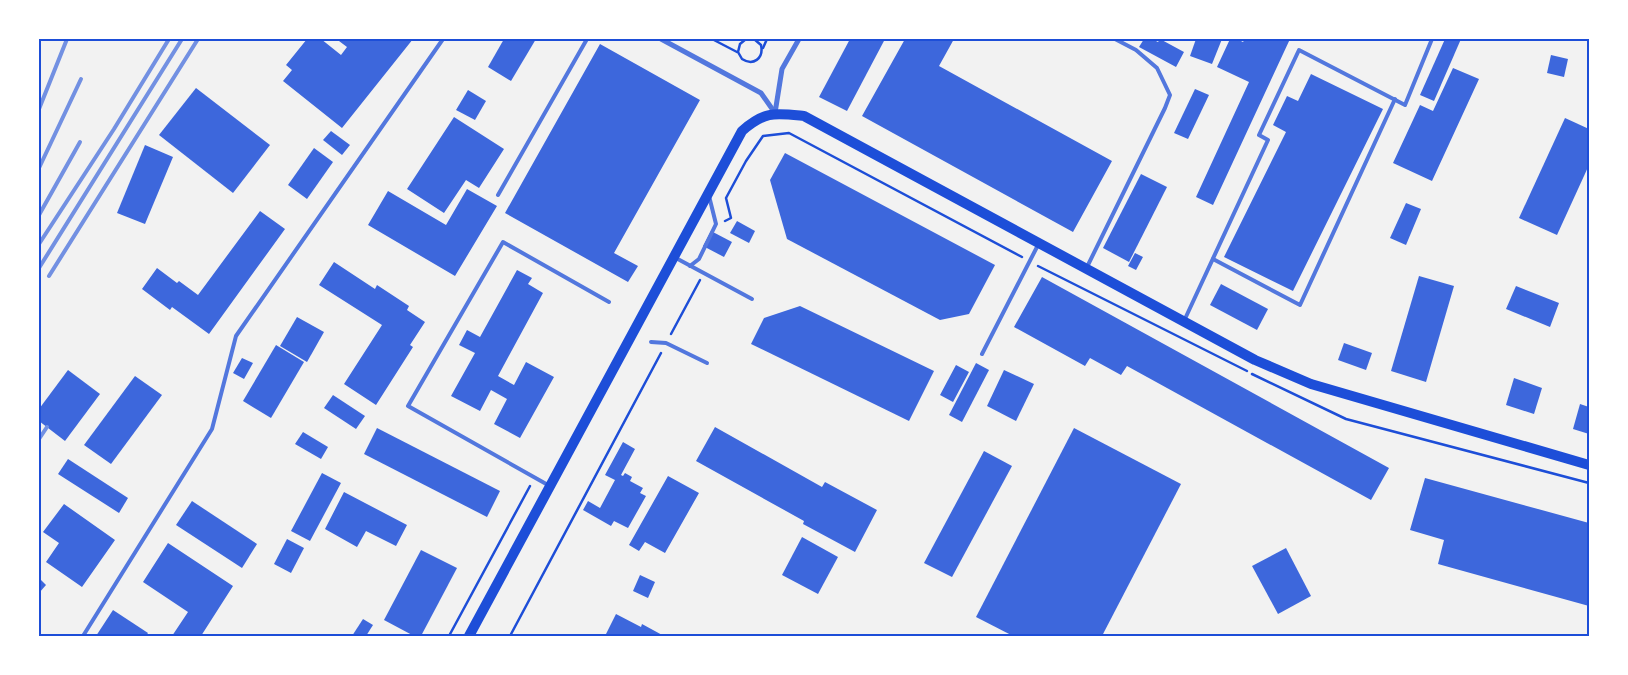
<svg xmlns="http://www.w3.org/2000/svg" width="1628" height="675" viewBox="0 0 1628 675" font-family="Montserrat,sans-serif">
	<rect width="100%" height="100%" fill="#f2f2f2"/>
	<g fill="#3d67dc">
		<polygon points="307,39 321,39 341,55 347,47 339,41 341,39 413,39 342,128 283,81 292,70 286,65"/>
		<polygon points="504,39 536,39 511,81 488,67"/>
		<polygon points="850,39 885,39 847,111 819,97"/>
		<polygon points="905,39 954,39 939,66 1112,161 1073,232 862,116"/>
		<polygon points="1144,39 1152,39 1158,42 1160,39 1184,52 1176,67 1139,47"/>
		<polygon points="1196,39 1222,39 1212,64 1190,56"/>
		<polygon points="1230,39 1237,39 1243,42 1245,39 1290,39 1213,205 1196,197 1249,82 1217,67"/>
		<polygon points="1445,39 1461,39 1434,101 1420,95"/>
		<polygon points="600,44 700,100 614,253 638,266 628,282 505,213"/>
		<polygon points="1551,55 1568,59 1564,77 1547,73"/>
		<polygon points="1453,68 1479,79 1432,181 1393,163 1420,105 1433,111"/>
		<polygon points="1311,74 1383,109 1293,291 1224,257 1286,132 1273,125 1287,96 1298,101"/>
		<polygon points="196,88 270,145 233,193 159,135"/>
		<polygon points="1195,89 1209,95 1188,139 1174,133"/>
		<polygon points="468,90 486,101 475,120 456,110"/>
		<polygon points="454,117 504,149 479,188 466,180 444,213 407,189"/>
		<polygon points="1565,118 1589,129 1589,165 1557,235 1519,218"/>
		<polygon points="331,131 350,145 342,155 323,140"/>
		<polygon points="145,145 173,157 145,224 117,213"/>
		<polygon points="314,148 333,162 307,199 288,185"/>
		<polygon points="785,153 995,265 969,314 940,320 787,239 770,180"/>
		<polygon points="1141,174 1167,187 1129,262 1103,248"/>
		<polygon points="467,189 497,206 455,276 368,225 388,191 446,225"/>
		<polygon points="1406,203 1421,209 1406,245 1390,238"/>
		<polygon points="260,211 285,229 209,334 172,307 170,310 142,289 157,268 177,283 179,281 198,295"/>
		<polygon points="737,221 755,231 749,243 730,233"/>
		<polygon points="711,231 732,242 724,257 703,246"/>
		<polygon points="1135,253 1143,257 1136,270 1128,266"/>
		<polygon points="334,262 375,289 377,285 409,306 407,310 425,322 410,345 413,347 376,405 344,384 382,325 319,285"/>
		<polygon points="517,270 532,278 528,284 543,293 498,376 514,385 526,362 554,377 520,438 494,424 507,399 491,390 480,411 451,396 475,353 459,345 467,330 480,337"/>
		<polygon points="1419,276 1454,286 1426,382 1391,371"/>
		<polygon points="1042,277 1389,468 1371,500 1127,366 1121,375 1090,358 1085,366 1014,327"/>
		<polygon points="1221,284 1268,309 1257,330 1210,305"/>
		<polygon points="1516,286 1559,303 1550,327 1506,309"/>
		<polygon points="800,306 934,371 909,421 751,344 764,318"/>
		<polygon points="297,317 324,332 307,362 280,346"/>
		<polygon points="1344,343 1372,353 1366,370 1338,360"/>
		<polygon points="276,345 304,362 271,418 243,401"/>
		<polygon points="242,358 253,363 244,379 233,373"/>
		<polygon points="976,363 989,370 962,422 949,415"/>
		<polygon points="956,365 969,372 953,402 940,395"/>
		<polygon points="68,370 100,394 65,441 39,421 39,409"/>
		<polygon points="1004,370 1034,384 1016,421 987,406"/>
		<polygon points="135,376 162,395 111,464 84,445"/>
		<polygon points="1514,378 1542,388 1534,414 1506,405"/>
		<polygon points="333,395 365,416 356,429 324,408"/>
		<polygon points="1580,404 1589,407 1589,434 1573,429"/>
		<polygon points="715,427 822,487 825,482 877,510 855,552 803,524 804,521 696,461"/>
		<polygon points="377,428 500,491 487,517 364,454"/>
		<polygon points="1074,428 1181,484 1102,636 1013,636 976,617"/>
		<polygon points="303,432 328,447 321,459 295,444"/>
		<polygon points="623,442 635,449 621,475 623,476 625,473 632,477 630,481 643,488 640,493 646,496 628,528 614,521 611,526 583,510 588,501 600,508 615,480 605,475"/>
		<polygon points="984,451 1012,466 952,577 924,563"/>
		<polygon points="68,459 128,498 119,513 58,474"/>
		<polygon points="322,473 341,483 310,541 291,531"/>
		<polygon points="668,476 699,493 665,553 645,542 639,551 629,545"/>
		<polygon points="1425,478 1589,523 1589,606 1438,564 1444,540 1410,530"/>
		<polygon points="344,492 407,525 396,546 366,531 357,547 325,529"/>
		<polygon points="192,501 257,544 242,568 176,525"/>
		<polygon points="64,504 115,540 82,587 46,562 59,543 43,532"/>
		<polygon points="802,537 838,557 818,594 782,575"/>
		<polygon points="287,539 304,548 291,573 274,564"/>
		<polygon points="168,543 233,586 201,636 172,636 188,612 143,582"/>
		<polygon points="1286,548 1311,596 1278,614 1252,566"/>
		<polygon points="421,550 457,568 421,636 414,636 384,620"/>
		<polygon points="640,575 655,582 648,598 633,591"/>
		<polygon points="39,578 46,585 39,593"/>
		<polygon points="113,610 148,633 146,636 96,636"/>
		<polygon points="616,614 641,627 642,624 664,636 609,636 606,634"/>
		<polygon points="363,619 373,625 366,636 352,636"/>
	</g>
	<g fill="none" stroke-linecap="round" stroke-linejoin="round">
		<g stroke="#1d4ed8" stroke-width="2.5">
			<polyline points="712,39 737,52"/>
			<path d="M746,39l-6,5 -2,8 4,7c11,7 22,0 19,-14l-7,-6"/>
			<polyline points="763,48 767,39"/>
			<polyline points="725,221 731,218 726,198 746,161 763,136 789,133 1022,257"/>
			<polyline points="1038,266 1247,371"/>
			<polyline points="671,334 700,280"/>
			<polyline points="1252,374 1346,419 1589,483"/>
			<polyline points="449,636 530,486"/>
			<polyline points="510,636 661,353"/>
		</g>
		<g stroke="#5277de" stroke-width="4">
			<polyline points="498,195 587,39"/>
			<polyline points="674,257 752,299"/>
			<polyline points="1213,259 1300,305 1395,99"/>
			<polyline points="690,266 699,259 716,224 709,196"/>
			<polyline points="1087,267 1165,108 1170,95 1157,68 1136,50 1115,39"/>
			<polyline points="1184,321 1268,140 1259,135 1299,50 1405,105 1432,39"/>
			<polyline points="651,342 666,343 707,363"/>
			<polyline points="982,354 1038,245"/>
			<polyline points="548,485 408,406 503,242 609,302"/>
			<polyline points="83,636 212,429 236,336 443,39"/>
		</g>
		<g stroke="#5277de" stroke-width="5">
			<polyline points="661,39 761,93 775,113"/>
			<polyline points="775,113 782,69 799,39"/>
		</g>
		<path stroke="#1d4ed8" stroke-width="10" d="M469,636l273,-505c23,-20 32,-18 62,-15l451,244 56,24 278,81"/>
		<g stroke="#7290e2" stroke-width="4">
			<polyline points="39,109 67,39"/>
			<polyline points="39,168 81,79"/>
			<polyline points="39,215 80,142"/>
			<polyline points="39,244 114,129 169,39"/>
			<polyline points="39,268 182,39"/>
			<polyline points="49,276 198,39"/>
			<polyline points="39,439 47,427"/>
		</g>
	</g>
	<rect width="1628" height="675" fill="none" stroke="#ffffff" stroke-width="80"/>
	<rect x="40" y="40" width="1548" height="595" fill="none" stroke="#1d4ed8" stroke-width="2"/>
</svg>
